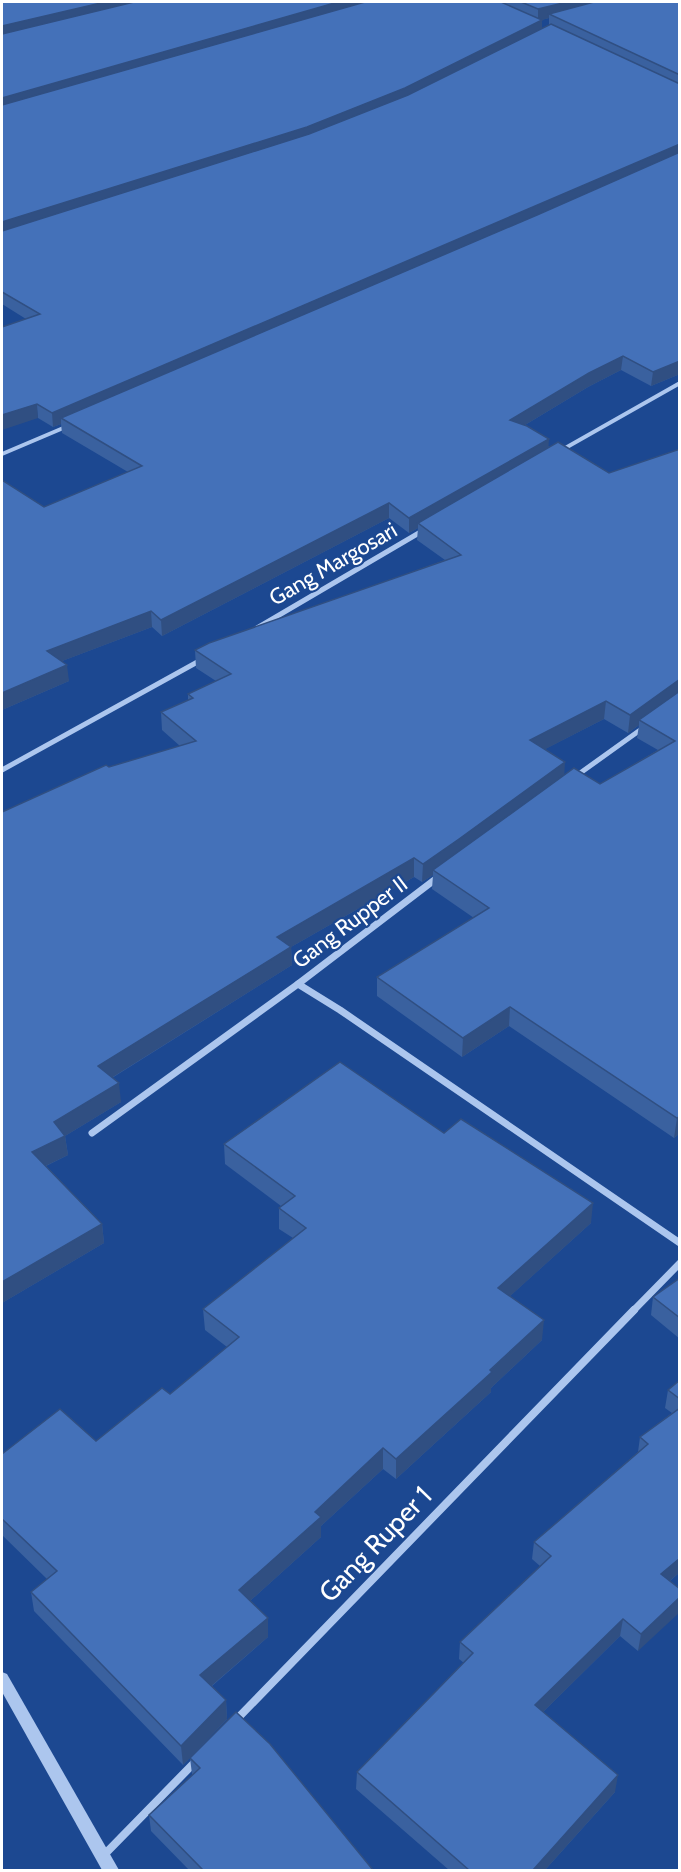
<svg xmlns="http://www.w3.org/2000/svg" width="681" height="1872" viewBox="0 0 681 1872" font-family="Cabin,sans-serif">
	<rect width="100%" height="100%" fill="#1c4891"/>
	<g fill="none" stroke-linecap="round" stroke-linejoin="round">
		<g stroke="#acc6ee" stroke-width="4">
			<polyline points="560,451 680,383"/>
			<polyline points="2,454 68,426"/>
		</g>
		<g stroke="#acc6ee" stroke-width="5">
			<polyline points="257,628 424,530"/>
			<polyline points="2,770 201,660"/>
			<polyline points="576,776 643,728"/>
		</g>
		<g stroke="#acc6ee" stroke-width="7">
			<polyline points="437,878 298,984 340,1010 680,1243"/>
			<polyline points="92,1133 298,984"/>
			<polyline points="633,1311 680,1263"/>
		</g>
		<g stroke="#acc6ee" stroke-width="8">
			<polyline points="235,1721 634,1310"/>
			<polyline points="103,1856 196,1761"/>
		</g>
		<polygon fill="#acc6ee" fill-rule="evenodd" points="2,1672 7,1674 119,1870 102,1870 2,1692"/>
	</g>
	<g fill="#3a619f" fill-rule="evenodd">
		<path d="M2,2h678v372l-29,12 -30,-16 -33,17 -63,38 24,22 60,26 71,-24v684l-6,5 -165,-112 -47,31 -85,-61v-19l97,-59 -42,-29 1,-14 -11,7 -8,-5 -123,70 1,18 -180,113 9,24 -56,34 3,19 -22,11 56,58 2,19 -102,60v-491l107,-45 71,-21 -18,-16 -1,-18 27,-11v-7l28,-13 -20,-13 -1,-18 250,-90 -28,-20 1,-12 -9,5 -20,-15 -227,118 -10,-9 -90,34 7,20 -67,29 42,-203 84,-35 -66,-39 -1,-9 -8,3 -15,-9 -12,-99 -24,-15zM549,18v8l-7,3v-9h-1zM604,719l24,14 11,-8 -2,13 21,12 -58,34 -36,-9 -19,-26z"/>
		<polygon points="444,1133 591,1223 510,1296 542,1340 491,1388 491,1392 396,1479 383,1469 321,1526 321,1537 250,1601 268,1637 212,1686 226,1700 227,1719 183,1765 34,1611 31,1592 47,1579 2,1535 2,1454 96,1441 170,1394 227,1347 205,1330 203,1309 293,1238 279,1229 279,1208 281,1206 225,1164 224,1144"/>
		<polygon points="680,1278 680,1339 651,1315 653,1297"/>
		<polygon points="680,1380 680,1572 670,1581 638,1651 620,1636 543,1712 615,1792 545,1870 449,1870 356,1789 357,1772 464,1663 459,1659 460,1642 540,1566 532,1559 534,1542 638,1452 640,1437 672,1413 665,1408 668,1390"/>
		<polygon points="190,1758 373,1870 189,1870 151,1831 149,1815 193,1775 192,1774"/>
	</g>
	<g fill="#304f82">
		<polygon points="105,2 152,2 2,38 2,26"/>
		<polygon points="338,2 378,2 2,110 2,98"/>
		<polygon points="567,2 608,2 549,14 549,18 538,21 538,9"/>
		<polygon points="542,20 542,32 404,101 307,139 2,236 2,222"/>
		<polygon points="680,144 678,157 61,418 61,424 53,427 52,413"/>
		<polygon points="623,356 621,370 588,387 510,434 510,420 589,373"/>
		<polygon points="680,361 680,374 651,386 653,372"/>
		<polygon points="37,404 38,418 2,430 2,415"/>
		<polygon points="549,439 548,454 418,523 418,528 409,533 409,518"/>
		<polygon points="389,503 389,518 162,636 161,620"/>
		<polygon points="151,611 152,627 49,666 47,651"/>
		<polygon points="67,665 69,681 2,710 2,693"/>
		<polygon points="680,679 680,697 639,720 639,725 628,733 630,715"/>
		<polygon points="606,701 604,719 528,758 530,740"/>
		<polygon points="565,762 564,780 433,870 433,875 422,882 423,864"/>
		<polygon points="414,858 414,877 291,947 292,965 100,1085 98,1066 277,937"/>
		<polygon points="510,1007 509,1026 462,1057 463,1038"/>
		<polygon points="119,1083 121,1102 65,1136 68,1155 35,1171 32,1152 54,1122"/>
		<polygon points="680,1116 680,1133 674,1138 677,1118"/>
		<polygon points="593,1203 591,1223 497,1308 498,1288"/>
		<polygon points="102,1224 104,1243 2,1303 2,1282"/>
		<polygon points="544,1320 542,1340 491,1388 491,1392 396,1479 396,1459"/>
		<polygon points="383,1448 383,1469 321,1526 321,1537 240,1610 239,1590 315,1512"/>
		<polygon points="680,1558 680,1572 658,1591 661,1574"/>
		<polygon points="680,1597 680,1612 638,1651 641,1634"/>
		<polygon points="268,1618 268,1637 202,1694 200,1675"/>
		<polygon points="623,1619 620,1636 533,1722 535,1705"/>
		<polygon points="226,1700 227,1719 183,1765 181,1746"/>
		<polygon points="618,1775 615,1792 545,1870 533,1870"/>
	</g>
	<g fill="#4471b9" stroke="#304f82" stroke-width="1.5">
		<polygon points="2,2 105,2 2,26"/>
		<polygon points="134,2 338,2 2,98 2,34"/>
		<polygon points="365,2 501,2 542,20 405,88 307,127 2,222 2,105"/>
		<polygon points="521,2 567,2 538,9"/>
		<polygon points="594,2 680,2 680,75 549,14"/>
		<polygon points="551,24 680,84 680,144 52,413 37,404 2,415 2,327 40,314 2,292 2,231 309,134 408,95"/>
		<polygon points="680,152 680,361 653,372 623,356 589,373 510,420 527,426 549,439 409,518 389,503 161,620 151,611 47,651 67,665 2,693 2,480 44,507 142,466 61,418 537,215"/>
		<polygon points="558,442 609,473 680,449 680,679 630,715 606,701 530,740 565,762 459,839 423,864 414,858 277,937 291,947 98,1066 119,1083 54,1122 65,1136 32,1152 102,1224 2,1282 2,812 106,765 109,767 196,741 161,712 193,698 188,694 231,674 195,650 209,643 461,555 418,523"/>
		<polygon points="680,691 680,1116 677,1118 510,1007 463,1038 377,977 489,908 433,870 574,768 600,784 675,741 639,720"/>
		<polygon points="340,1062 444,1133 461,1119 593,1203 498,1288 544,1320 490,1370 492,1372 396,1459 383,1448 315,1512 321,1517 239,1590 268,1618 200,1675 226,1700 181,1746 31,1592 57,1571 2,1519 2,1454 60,1409 96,1441 162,1388 170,1394 239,1337 203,1309 306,1228 279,1208 295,1196 224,1144"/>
		<polygon points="680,1278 680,1318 653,1297"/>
		<polygon points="680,1380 680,1399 668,1390"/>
		<polygon points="680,1408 680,1558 661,1574 680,1589 680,1597 641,1634 623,1619 535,1705 618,1775 533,1870 469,1870 357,1772 473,1653 460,1642 551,1556 534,1542 648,1444 640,1437"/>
		<polygon points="236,1712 270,1744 373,1870 203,1870 149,1815 200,1768 190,1758"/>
	</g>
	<g text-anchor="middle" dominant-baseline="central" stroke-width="4.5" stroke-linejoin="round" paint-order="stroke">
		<g font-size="22" fill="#fff" stroke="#1c4891">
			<text transform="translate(333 564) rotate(-30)">Gang Margosari</text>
			<text transform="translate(350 922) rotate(-37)">Gang Rupper II</text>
		</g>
		<g font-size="27" fill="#fff" stroke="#1c4891">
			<text transform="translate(375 1544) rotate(-46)">Gang Ruper 1</text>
		</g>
	</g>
	<rect width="681" height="1872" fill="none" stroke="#ffffff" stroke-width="6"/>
</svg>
